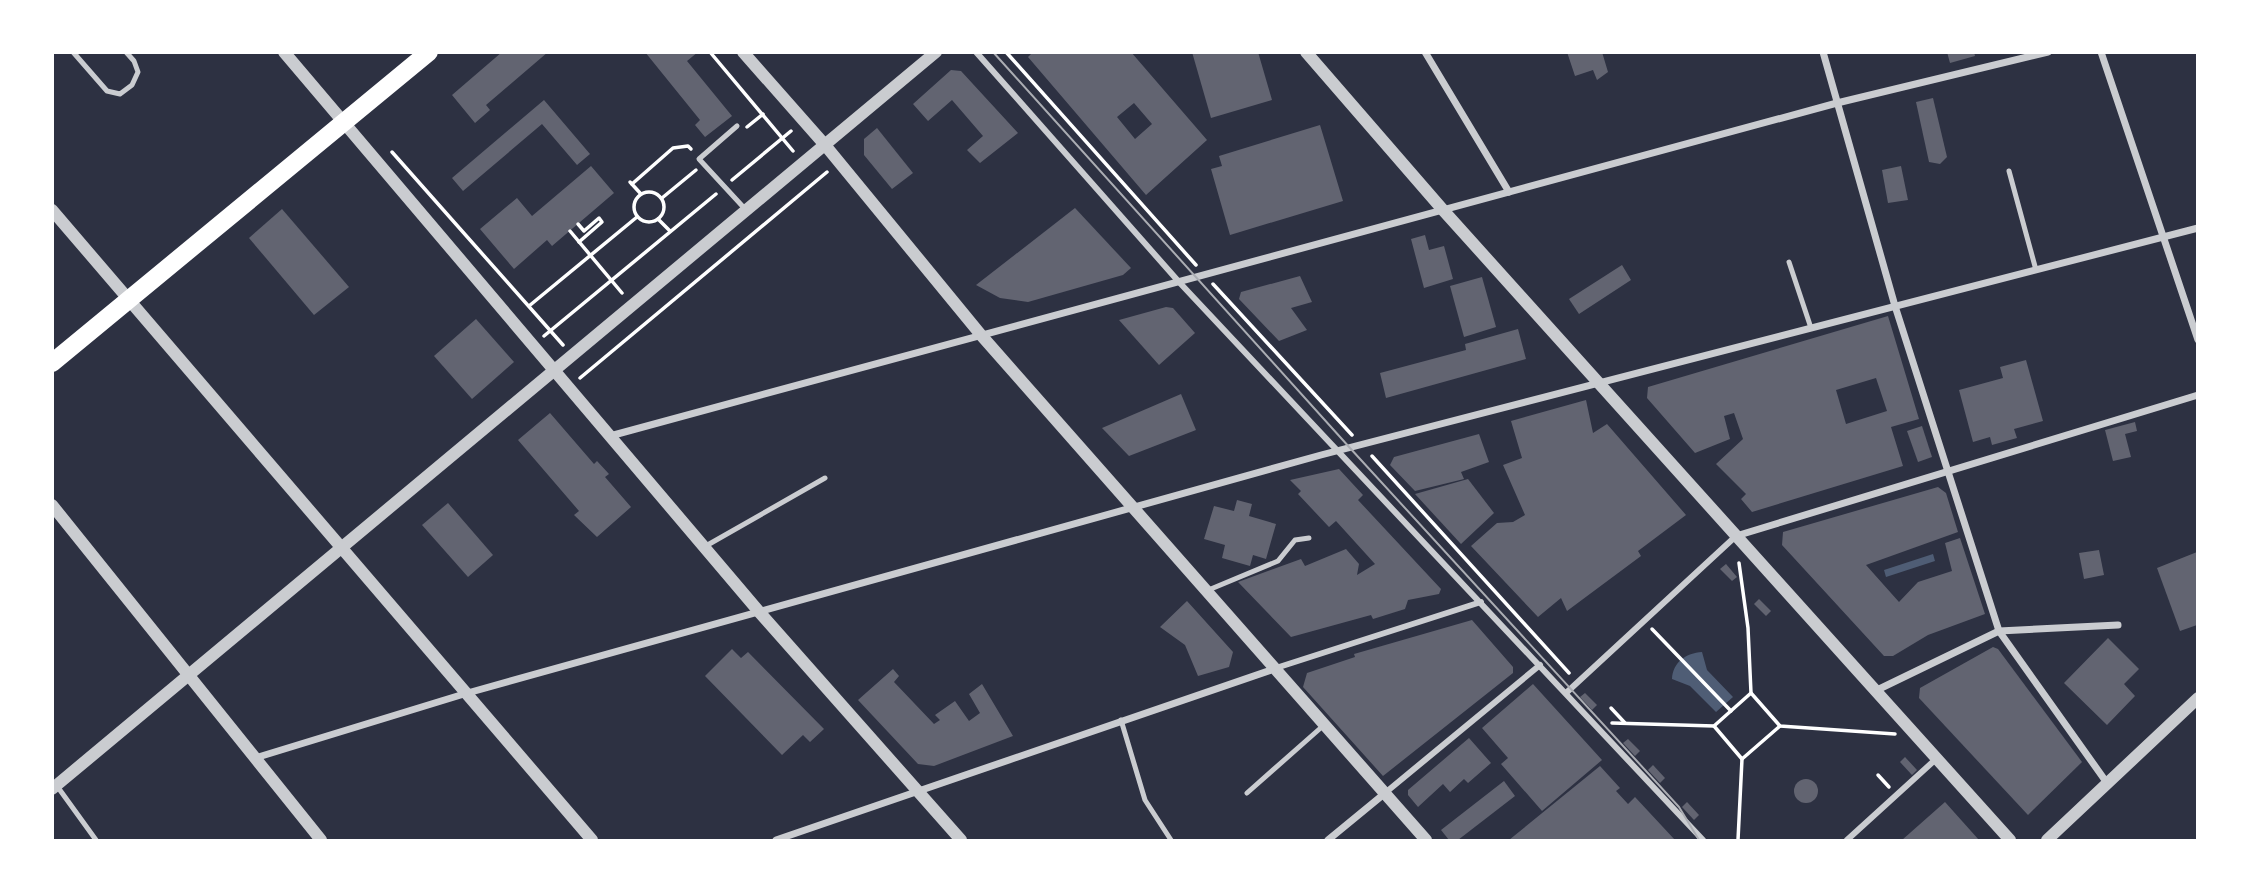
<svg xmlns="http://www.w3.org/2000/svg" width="2250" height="893" viewBox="0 0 2250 893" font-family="Rubik,sans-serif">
	<rect width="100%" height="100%" fill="#2d3142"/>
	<g fill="#4f5d75">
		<polygon points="1933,554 1935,561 1886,577 1884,570"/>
		<path d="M1702,652l5,18 26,27 -17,15 -26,-26 -18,-7c1,-17 14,-26 30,-27z"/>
	</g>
	<g fill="#626471" fill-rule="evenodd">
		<polygon points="502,52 548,52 486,105 490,110 475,123 452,95"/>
		<polygon points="645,52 698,52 687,61 732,116 705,137 695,125 700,120"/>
		<path d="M1033,52h98l76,88 -61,55 -118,-138zM1134,103l18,21 -17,15 -18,-22z"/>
		<polygon points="1192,52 1258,52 1272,100 1211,118"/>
		<polygon points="1567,52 1602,52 1608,72 1597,80 1593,70 1575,76"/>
		<polygon points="1947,52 1974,52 1975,56 1950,63"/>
		<polygon points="951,70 961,71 1018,133 980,163 967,150 983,136 952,100 928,121 913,104"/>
		<polygon points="1933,98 1947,157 1940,164 1929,162 1916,102"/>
		<polygon points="544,100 590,154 577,165 542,124 463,191 452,178"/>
		<polygon points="1320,125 1343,201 1230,235 1211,169 1222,166 1219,156"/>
		<polygon points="877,128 913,173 892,189 864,155 864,139"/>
		<polygon points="591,166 614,193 552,246 547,240 514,269 480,229 517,198 532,216"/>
		<polygon points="1901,166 1908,200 1888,203 1882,170"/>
		<polygon points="1075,208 1131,268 1123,275 1028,302 1000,298 976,285"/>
		<polygon points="282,209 349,287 314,315 249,238"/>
		<polygon points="1425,235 1429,250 1444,246 1453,279 1424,288 1411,239"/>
		<polygon points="1622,265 1631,280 1579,314 1569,299"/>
		<polygon points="1300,276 1312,302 1291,308 1307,330 1279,341 1239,299 1241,292"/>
		<polygon points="1482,277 1496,327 1464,337 1450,286"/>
		<polygon points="1166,307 1173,308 1195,333 1159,365 1119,320"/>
		<path d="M1888,316l31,103 -28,8 12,39 -151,46 -11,-13 5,-5 -30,-30 27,-25 -9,-26 -10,3 6,23 -35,14 -48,-55 1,-11zM1876,378l11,33 -41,13 -10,-34z"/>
		<polygon points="476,319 514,362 472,399 434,356"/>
		<polygon points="1518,329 1526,359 1386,398 1380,373 1466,350 1465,344"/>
		<polygon points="2026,360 2043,421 2014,429 2017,438 1992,445 1990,437 1973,442 1959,390 2003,378 2000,367"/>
		<polygon points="1181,394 1196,430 1129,456 1102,428"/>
		<polygon points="1586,400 1593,433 1607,424 1686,515 1638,551 1641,556 1567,611 1561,598 1538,617 1471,546 1497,523 1513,522 1525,515 1503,465 1522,458 1511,421"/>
		<polygon points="550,413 594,464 597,461 609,474 605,477 631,507 597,537 574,515 579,511 518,440"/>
		<polygon points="2135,422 2137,431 2125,434 2131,457 2113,461 2105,430"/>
		<polygon points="1922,426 1932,457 1918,462 1907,431"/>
		<polygon points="1479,434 1489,462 1461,472 1464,479 1415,491 1390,465 1394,457"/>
		<polygon points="1339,469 1363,495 1358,500 1441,589 1439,594 1408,600 1405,609 1373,619 1371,615 1291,637 1238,582 1301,559 1305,566 1346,549 1359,564 1357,575 1375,564 1336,521 1329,527 1298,494 1301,491 1290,480"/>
		<polygon points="1468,479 1494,513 1461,544 1415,494"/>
		<polygon points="1938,487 1946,493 1958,532 1866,565 1899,602 1918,582 1952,571 1945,543 1960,538 1985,614 1928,635 1893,656 1884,656 1782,545 1783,532"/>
		<polygon points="1237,500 1252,504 1249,516 1276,524 1266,559 1253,555 1250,566 1222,558 1225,545 1204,539 1214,506 1234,511"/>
		<polygon points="448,503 493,555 468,577 422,525"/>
		<polygon points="2099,550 2104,575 2084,579 2079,553"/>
		<polygon points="2197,552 2197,625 2180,631 2157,568"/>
		<polygon points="1726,564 1737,577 1732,581 1720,569"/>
		<polygon points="1759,599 1771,611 1766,616 1754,604"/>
		<polygon points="1187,601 1233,652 1229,667 1198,676 1185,645 1160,627"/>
		<polygon points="1472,620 1513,667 1513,673 1383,776 1303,687 1307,673 1355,657 1354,654"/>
		<polygon points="2108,638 2139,669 2124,684 2135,696 2107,725 2064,683"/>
		<polygon points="1993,647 1998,649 2082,762 2028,815 1919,698 1920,688"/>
		<polygon points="732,649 741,658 748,652 824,729 810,742 803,735 782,755 705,676"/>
		<polygon points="893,669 899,676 894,682 934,724 940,720 935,715 955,701 969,721 980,713 969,694 982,684 1013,736 934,766 918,764 858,700"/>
		<polygon points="1533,684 1602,760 1542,811 1501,764 1508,758 1482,728"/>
		<polygon points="1585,693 1597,705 1592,710 1580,697"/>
		<polygon points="1469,738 1491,763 1468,783 1464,779 1450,792 1443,784 1418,807 1408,795 1408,790"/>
		<polygon points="1628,739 1640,751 1635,756 1623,743"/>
		<polygon points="1905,757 1917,770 1912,775 1900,762"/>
		<polygon points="1653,765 1665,778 1660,783 1648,770"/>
		<polygon points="1600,766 1620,788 1616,791 1628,804 1635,797 1675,840 1509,840"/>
		<circle cx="1806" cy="791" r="12"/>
		<polygon points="1504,781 1515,796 1458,840 1449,840 1441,830"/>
		<polygon points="1687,802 1699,815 1694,820 1682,807"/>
		<polygon points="1945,802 1979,840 1902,840"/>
	</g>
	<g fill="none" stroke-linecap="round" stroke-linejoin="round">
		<g stroke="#fff" stroke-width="3.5">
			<polyline points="710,52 793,151"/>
			<polyline points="1006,52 1196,265"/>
			<polyline points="747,127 763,114"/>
			<polyline points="392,152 563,345"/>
			<polyline points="732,180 791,131"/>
			<polyline points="630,182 641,194"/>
			<polyline points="632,184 673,148 688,146 691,149"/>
			<circle cx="649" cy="207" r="15"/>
			<polyline points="662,198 696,170"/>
			<polyline points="658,219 670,231"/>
			<polyline points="578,224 584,231 599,218 602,222 579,242"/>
			<polyline points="570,231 622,293"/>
			<polyline points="1213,284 1352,435"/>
			<polyline points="529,306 637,217"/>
			<polyline points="544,336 716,194"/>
			<polyline points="580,378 827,172"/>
			<polyline points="1372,456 1569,673"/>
			<polyline points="1739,563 1748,628 1751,693 1780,726 1895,734"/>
			<polyline points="1652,629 1731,711"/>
			<polyline points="1611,708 1625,723"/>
			<polyline points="1612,723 1714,726 1751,693"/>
			<polyline points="1714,726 1742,759 1780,726"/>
			<polyline points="1878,775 1889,787"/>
			<polyline points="1738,840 1742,759"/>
		</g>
		<g stroke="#caccd0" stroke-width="5">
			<polyline points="73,52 107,91 120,94 132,85 138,72 134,61 126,52"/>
			<polyline points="737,126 699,159 746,210"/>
			<polyline points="2009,171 2036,270"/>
			<polyline points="1789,262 1811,328"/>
			<polyline points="704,547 825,478"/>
			<polyline points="1206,591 1278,561 1295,540 1309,538"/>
			<polyline points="1121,720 1145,800 1171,840"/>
			<polyline points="57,786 96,840"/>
			<polyline points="1247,793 1324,725"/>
		</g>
		<g stroke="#caccd0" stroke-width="6">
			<polyline points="976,52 1179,282 1703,840"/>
			<polyline points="1276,668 1481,602"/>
			<polyline points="1566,693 1736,536"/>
			<polyline points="1385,793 1540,665"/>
			<polyline points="1847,840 1936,759"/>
		</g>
		<g stroke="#caccd0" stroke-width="7">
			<polyline points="1425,52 1509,192"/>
			<polyline points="1823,52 1895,306 1999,631 2107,783"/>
			<polyline points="2101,52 2198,340"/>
			<polyline points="610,436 1837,103 2048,52"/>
			<polyline points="1736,536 2198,395"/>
			<polyline points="1875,691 1999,631 2118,625"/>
			<polyline points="255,758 464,694 1321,455 2198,228"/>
			<polyline points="776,840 1274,669"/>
			<polyline points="1328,840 1384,794"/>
		</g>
		<g stroke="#caccd0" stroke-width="12">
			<polyline points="284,52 761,614 961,840"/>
			<polyline points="743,52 825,145 981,335 1426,840"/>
			<polyline points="1306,52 1443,210 2010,840"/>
			<polyline points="52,210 592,840"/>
			<polyline points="52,505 321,840"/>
			<polyline points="52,789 936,52"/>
			<polyline points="2047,840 2198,698"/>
		</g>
		<polyline stroke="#fff" stroke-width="18" points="52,363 429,52"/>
		<polyline stroke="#abadb3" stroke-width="2" points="993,52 1350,448 1679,807 1699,840"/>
	</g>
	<rect width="2250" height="893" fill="none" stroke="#ffffff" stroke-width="108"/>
</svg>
